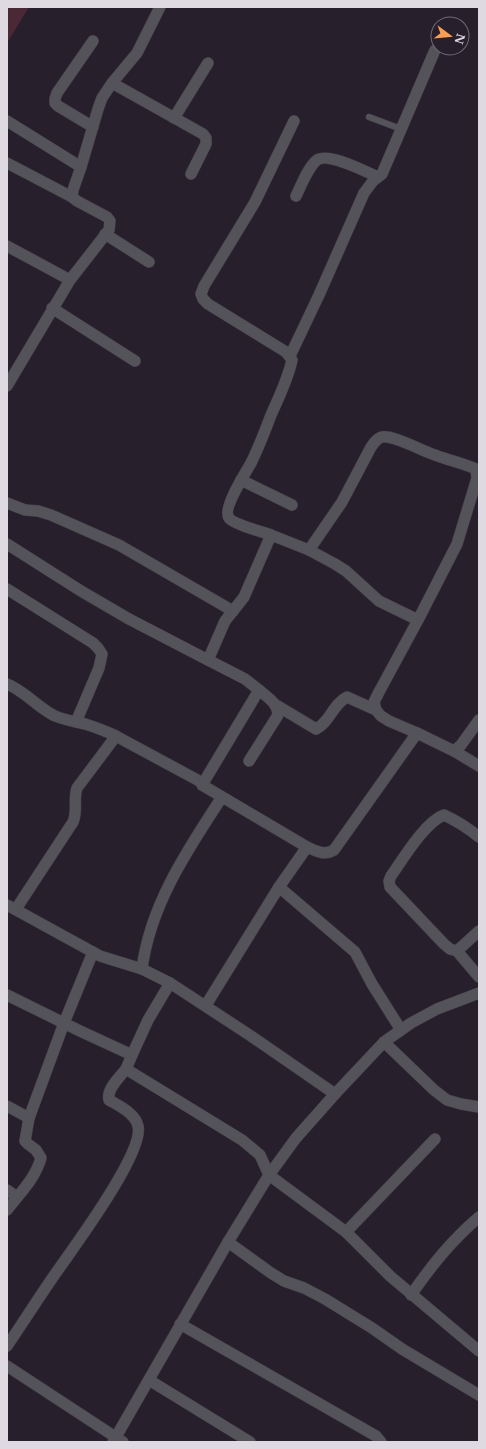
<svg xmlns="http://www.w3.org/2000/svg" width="486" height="1449" viewBox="0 0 486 1449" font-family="'Libre Baskerville',serif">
	<rect width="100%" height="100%" fill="#27202c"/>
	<polygon fill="#4a2836" points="7,7 29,7 7,43"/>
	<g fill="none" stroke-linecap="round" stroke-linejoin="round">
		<g stroke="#413a45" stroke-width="7">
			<polyline id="service" points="369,117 401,129"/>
		</g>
		<g stroke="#413a45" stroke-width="12">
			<g id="minor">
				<polyline points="112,83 203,134 206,138 206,144 191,174"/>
				<polyline points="174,118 208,63"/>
				<polyline points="7,121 81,167"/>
				<polyline points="93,127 58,106 55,103 55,99 57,93 93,41"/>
				<polyline points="7,163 72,197"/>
				<path d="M296,196c5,-10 12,-29 21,-36 12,-8 49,12 61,17"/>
				<polyline points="105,234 149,262"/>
				<polyline points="7,246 70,280"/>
				<polyline points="52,308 135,361"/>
				<polyline points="290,356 319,295 364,193 373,181 382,174 435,50"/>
				<polyline points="7,386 70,280 109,230 110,221 107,217 77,201 72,197 73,190 81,167 98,109 102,98 112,83 137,53 160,7"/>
				<polyline points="241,480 292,505"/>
				<path d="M7,503l18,7 13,1 13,4 68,30 114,66 -8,10 -17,39 37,19 14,11 -57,95 105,62c9,4 17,9 27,3l83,-117 37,18 7,-6 18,-25"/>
				<polyline points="271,535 309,550"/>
				<polyline points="7,544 81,591 129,619 208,660"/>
				<polyline points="7,589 93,643 98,648 102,654 99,668 76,722"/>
				<path d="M233,611l11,-14 27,-62c-8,-3 -38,-11 -42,-17 -7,-9 17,-46 22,-55 8,-16 14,-32 20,-48 8,-18 17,-36 21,-55l-6,-8 -78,-48 -5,-5 -2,-5 3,-8 51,-84 39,-81"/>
				<path d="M7,684c18,7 31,24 48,32 10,4 20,6 30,8 10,3 20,7 29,11l89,48"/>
				<path d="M276,705l40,24c14,-7 17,-25 31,-32l29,13 5,6 8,5 28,12"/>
				<path d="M376,710l-2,-8 5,-10 39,-72 39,-76 20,-66 -1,-9c-14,-6 -28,-9 -41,-14 -13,-4 -41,-20 -53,-18 -5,1 -8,6 -11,10l-29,55 -33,48 26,14 11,7 33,30 39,19"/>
				<polyline points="454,751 479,766"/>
				<path d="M249,761l29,-46c0,-12 -11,-18 -19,-25"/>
				<path d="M479,837c-11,-9 -22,-16 -35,-22 -19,7 -41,44 -53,61l-2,5 1,6 54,57 6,5 7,2 22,26"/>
				<polyline points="279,887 355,952 372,984 401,1030"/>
				<polyline points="7,905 100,956 142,969 170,983 251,1036 335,1094"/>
				<path d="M16,909l57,-87c5,-11 0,-22 4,-34l39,-52"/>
				<polyline points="457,951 479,931"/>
				<path d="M142,969c8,-64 46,-120 80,-172"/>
				<polyline points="7,995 80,1031 132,1055 126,1069 242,1140 260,1155 269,1175 346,1232 390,1276 479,1351"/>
				<polyline points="206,1005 279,887 307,847"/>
				<polyline points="384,1042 434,1090 447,1100 461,1104 479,1107"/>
				<polyline points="132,1055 148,1020 170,983"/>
				<polyline points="7,1106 29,1118"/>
				<polyline points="7,1190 17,1197"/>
				<path d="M7,1210c13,-17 28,-31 34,-52l-5,-8 -8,-6 -3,-3 4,-23 35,-95 29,-71"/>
				<polyline points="346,1232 435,1139"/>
				<polyline points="228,1242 271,1273 284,1281 304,1288 325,1299 372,1328 402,1349 479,1395"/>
				<path d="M411,1295c21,-30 40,-54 68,-78"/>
				<polyline points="180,1324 376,1436 381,1442"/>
				<path d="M7,1346c15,-22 29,-44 44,-66 17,-25 94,-127 87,-154 -3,-13 -19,-20 -29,-26 -3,-11 11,-23 17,-31"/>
				<polyline points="7,1366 123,1442"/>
				<polyline points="149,1380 250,1442"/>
				<polyline points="113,1442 228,1242 269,1175 296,1138 335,1094 384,1042 411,1023 437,1009 479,993"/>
			</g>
		</g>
		<use href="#service" stroke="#54535a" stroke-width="6"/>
		<use href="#minor" stroke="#54535a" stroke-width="11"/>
	</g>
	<rect width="486" height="1449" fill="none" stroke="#dfd9e2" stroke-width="16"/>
	<g transform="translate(450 36) rotate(106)"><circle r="19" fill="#27202c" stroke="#716a75"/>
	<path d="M0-3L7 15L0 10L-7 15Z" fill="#fc9d54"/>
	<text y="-6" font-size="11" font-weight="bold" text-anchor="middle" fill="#dfd9e2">N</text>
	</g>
</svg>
